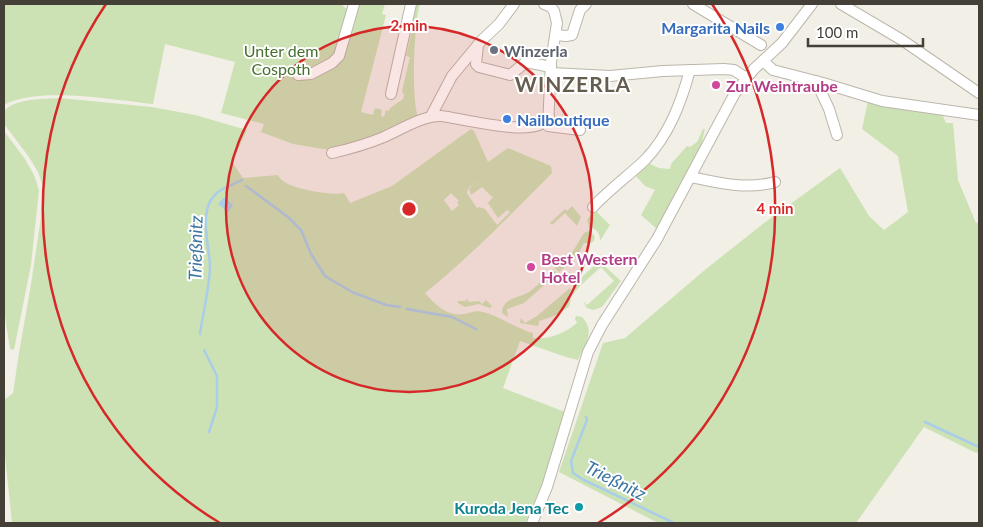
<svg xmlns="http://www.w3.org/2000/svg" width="983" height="527" viewBox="0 0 983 527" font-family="Lato,sans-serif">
	<rect width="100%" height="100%" fill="#f2efe7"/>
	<g fill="#cce2b4" fill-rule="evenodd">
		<path d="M4,4h339v2l7,6 -11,50 19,-58h27l-3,10 4,1 -25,97 12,3 2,-7 7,2 -1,6 3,1 2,-7 3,1 1,-3 13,-9 1,-4 -2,-4 8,-34 -4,-1 8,-34 -2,-1 4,-17h4c-6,20 -9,94 -2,113l-50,22 -39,11 -36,-6 -32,-12 3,-8 -43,-11 14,-51 -70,-18 -12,60c-39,-4 -116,-18 -149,1z"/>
		<path d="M60,98l92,9 43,8 52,15 -15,32 11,16 35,-3c1,2 3,5 5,6 10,8 49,15 61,12l6,10 42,-17 79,-57 3,2 14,31 20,-14 43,18 1,7c-41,41 -82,84 -127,120 11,12 22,24 39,21 7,-1 12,-4 19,-2 16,4 32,16 50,21v5c16,2 32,-5 44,-15l-2,-4 1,-3 6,1c14,15 3,27 -4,43l-12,-3 -46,-16 -17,47 62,24 -20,65 -20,46h-513l-8,-77v-46l9,-7 6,-40 12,-69 12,-80 1,-15 -6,-17 -9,-15 -25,-33v-13c12,-13 39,-12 56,-13zM478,179l-9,10 2,6 11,-8 10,10 2,-1 -6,7 10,15 9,-8 3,2 -13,13 -12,-16 -6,-2 -2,1 -10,-15 1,-4zM451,193l8,8 -2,1 2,3 -7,6 -8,-11z"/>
		<polygon points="868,101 943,116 946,123 953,123 958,180 976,223 979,222 979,453 974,452 924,427 856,523 658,523 559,472 603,343 625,338 706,269 764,223 840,168 869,216 884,230 908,212 898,156 862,129"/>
		<polygon points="703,129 705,129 699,154 658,230 641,215 655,190 645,186 635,175 648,163 659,168 670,169 671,164 687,146 690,147 697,142"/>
		<polygon points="4,131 25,159 34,175 39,190 31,265 14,350 10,349 4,310"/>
		<polygon points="572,206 581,217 577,226 565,213 552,225 550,223 565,209 567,211"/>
		<path d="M595,210l15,15 -10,16c0,-8 -4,-13 -11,-14l-2,-7z"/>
		<polygon points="589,231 595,236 594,241 591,243 584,243 577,256 559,272 555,268 572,253 584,233"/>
		<polygon points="591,254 621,281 602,307 593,310 587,308 583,301 587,305 614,281 601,267 580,286 572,296 575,290 573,285 595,265 589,257"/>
		<path d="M553,269l4,5 -33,29 -17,6 1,8 -6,-4c0,-15 17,-15 27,-21 9,-6 16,-16 24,-23z"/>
		<polygon points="570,288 571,290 568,297 571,299 569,307 554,316 539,321 538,326 520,323 521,318 525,323 537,316"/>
		<polygon points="467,299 469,302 479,301 482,304 486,300 492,306 490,308 479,304 465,307 458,303 458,301 465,301"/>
	</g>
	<polygon fill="#aacde8" points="224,197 233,205 228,212 218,204"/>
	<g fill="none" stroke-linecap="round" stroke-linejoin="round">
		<g stroke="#aacde8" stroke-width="2.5">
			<polyline points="246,186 288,217 301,230 311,254 325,276 352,292 386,305 400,307"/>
			<polyline points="407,309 452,317 476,329"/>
			<path d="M200,334c3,-21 10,-49 10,-69 -1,-22 -13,-57 8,-73 7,-5 16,-8 24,-12"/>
			<polyline points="204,350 217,376 217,407 209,432"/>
			<polyline points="586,417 587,420 571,461 573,473 582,479 674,523"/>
			<polyline points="925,422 979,447"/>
		</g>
		<g stroke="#bcb6ab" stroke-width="12">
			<g id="minor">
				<polyline points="544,4 551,7 554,11 557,23 551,62 548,126 580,130"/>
				<polyline points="693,4 761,45"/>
				<polyline points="841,4 902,40 979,93"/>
				<polyline points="556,35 566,36 572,35 580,10 586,4"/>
				<polyline points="478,45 476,64 479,67 510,75 526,62 551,67"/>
				<polyline points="763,61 773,70 823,83 882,101 979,115"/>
				<polyline points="551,73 610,76 663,71 724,69 734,70 746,78"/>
				<polyline points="298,75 311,74 332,63 339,56 354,4"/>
				<polyline points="816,81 829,109 837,135"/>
				<polyline points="391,94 411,4"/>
				<polyline points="431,116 452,76 482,40 499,24 514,4"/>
				<path d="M332,153c18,-4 35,-9 52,-16 16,-7 40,-22 57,-21 20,2 98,24 108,1"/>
				<path d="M691,177c28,6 56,13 84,5"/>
				<path d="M593,207c16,-17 35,-31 52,-47 24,-25 36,-57 45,-90"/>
				<polyline points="532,523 547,487 588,352 602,325 657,239 735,93 754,69 782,43 812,4"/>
			</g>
		</g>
		<use href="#minor" stroke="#fff" stroke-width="10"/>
	</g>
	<circle cx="409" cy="209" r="183" fill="#d62828" fill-opacity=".12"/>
	<g fill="none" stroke="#d62828" stroke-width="2.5">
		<circle cx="409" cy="209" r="183"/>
		<path d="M220 523A366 366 0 0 1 106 4M712 4A366 366 0 0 1 598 523"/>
	</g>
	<g fill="#3f7fe0" stroke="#fff" stroke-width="2">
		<circle cx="780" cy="27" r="5"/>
		<circle cx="507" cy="119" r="5"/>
	</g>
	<circle fill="#6b7280" stroke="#fff" stroke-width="2" cx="494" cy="50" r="5"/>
	<g fill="#d1479c" stroke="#fff" stroke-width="2">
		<circle cx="716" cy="85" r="5"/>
		<circle cx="531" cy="267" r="5"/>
	</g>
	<circle fill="#0f9aa8" stroke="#fff" stroke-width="2" cx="579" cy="507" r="5"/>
	<g text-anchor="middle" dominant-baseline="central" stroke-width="4" stroke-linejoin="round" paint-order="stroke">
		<g font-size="16" font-weight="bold" fill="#366cbe" stroke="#fff" text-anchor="end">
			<text x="770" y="27">Margarita Nails</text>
			<text x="517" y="119" text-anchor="start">Nailboutique</text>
		</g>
		<g font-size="16" fill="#476f30" stroke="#fff">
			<text x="281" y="50">Unter dem<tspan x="281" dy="18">Cospoth</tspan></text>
		</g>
		<g font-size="16" font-weight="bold" fill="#5b616d" stroke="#fff" text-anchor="start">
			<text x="504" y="50">Winzerla</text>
		</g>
		<g font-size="16" font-weight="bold" fill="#b23c85" stroke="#fff" text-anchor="start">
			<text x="726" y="85">Zur Weintraube</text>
			<text x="541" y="258">Best Western<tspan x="541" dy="18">Hotel</tspan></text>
		</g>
		<g font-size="16" font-weight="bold" fill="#0d838f" stroke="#fff" text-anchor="end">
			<text x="569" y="507">Kuroda Jena Tec</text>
		</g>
		<g font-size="18" font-style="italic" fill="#3c76a4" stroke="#fff">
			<text transform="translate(195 248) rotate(-89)">Trießnitz</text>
			<text transform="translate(616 480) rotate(27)">Trießnitz</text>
		</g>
		<g font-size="21" font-weight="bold" letter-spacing="1" fill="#655d4f" stroke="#fff">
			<text x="573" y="83">WINZERLA</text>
		</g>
	</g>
	<circle cx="409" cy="209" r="8" fill="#d62828" stroke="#fff" stroke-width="2.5"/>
	<g font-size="15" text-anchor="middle" font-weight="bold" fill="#d62828" stroke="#fff" stroke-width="4" stroke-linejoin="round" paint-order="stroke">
		<text x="409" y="31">2 min</text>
		<text x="775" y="214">4 min</text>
	</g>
	<rect width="983" height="527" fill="none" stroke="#443f37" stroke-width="10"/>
	<path d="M808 38v8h115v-8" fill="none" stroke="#443f37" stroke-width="2.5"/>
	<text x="816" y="38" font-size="15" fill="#443f37" stroke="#ffffff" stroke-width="4" paint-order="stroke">100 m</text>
</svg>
